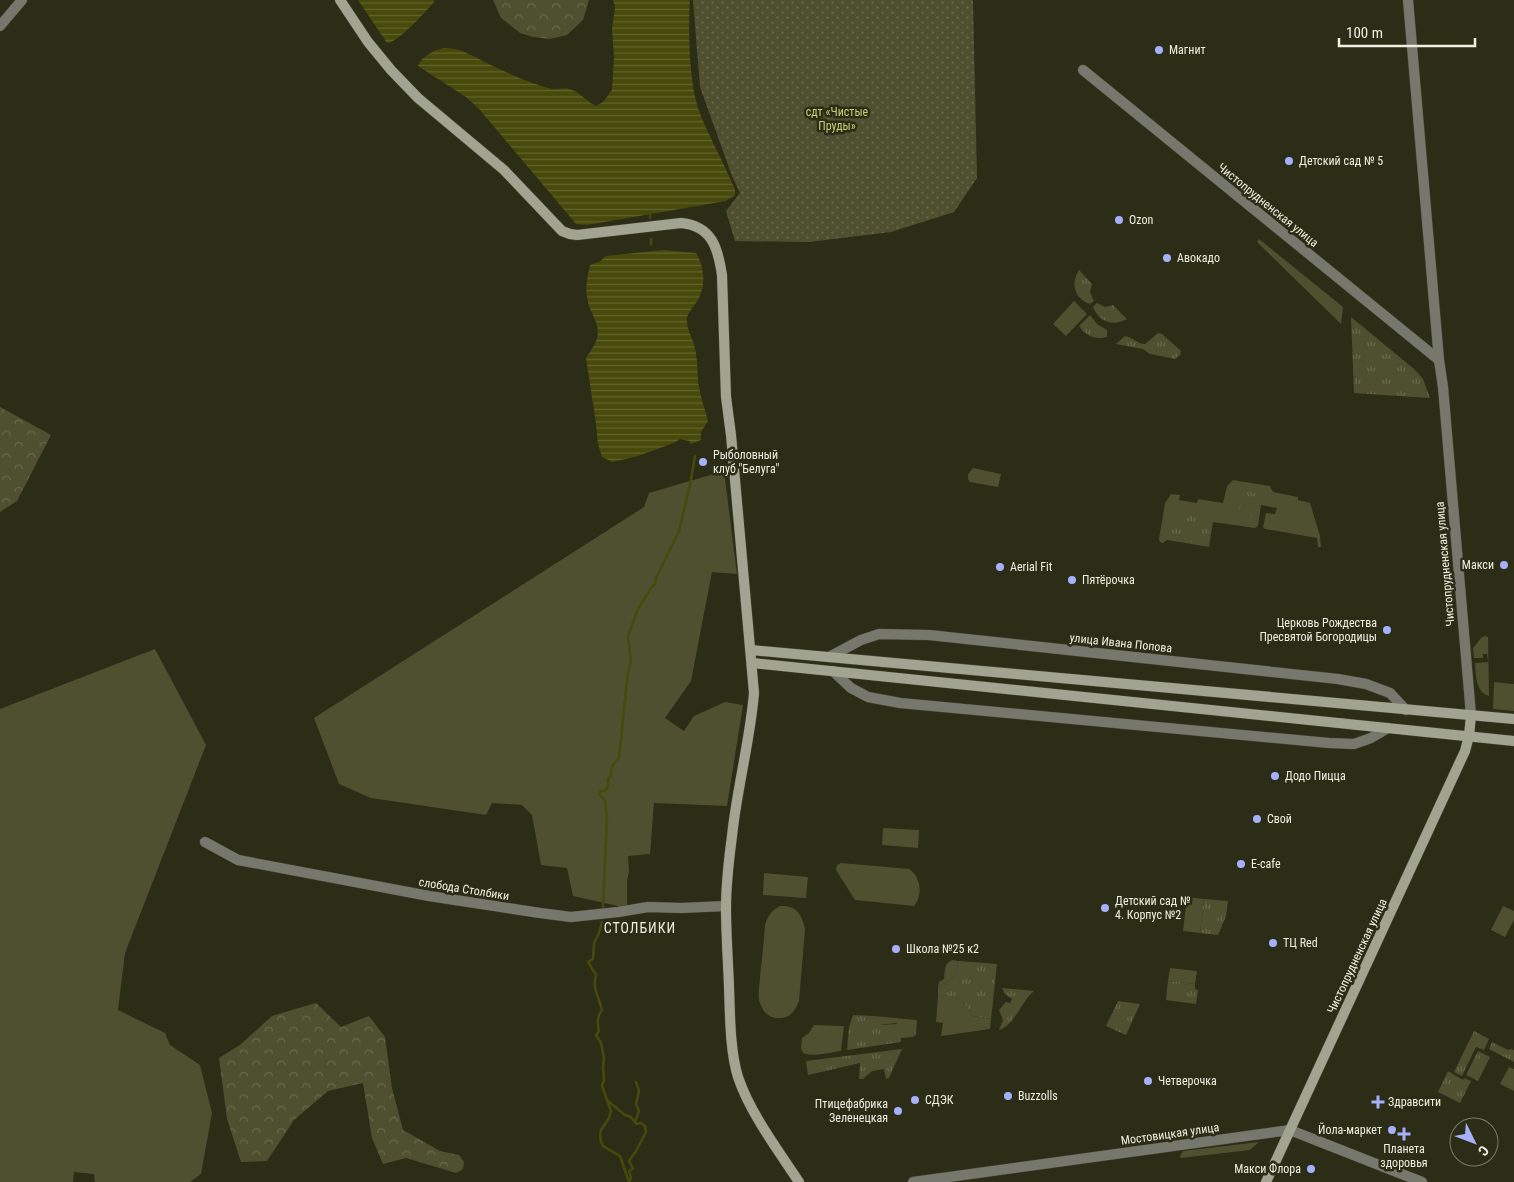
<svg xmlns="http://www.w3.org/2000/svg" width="1514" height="1182" viewBox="0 0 1514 1182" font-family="'Roboto Condensed',sans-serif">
	<defs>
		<pattern id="forest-crowns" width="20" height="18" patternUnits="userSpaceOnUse" patternTransform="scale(1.25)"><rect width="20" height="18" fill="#4e502f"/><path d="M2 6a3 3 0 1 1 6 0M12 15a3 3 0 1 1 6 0" fill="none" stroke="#686a4d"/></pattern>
		<pattern id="park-tufts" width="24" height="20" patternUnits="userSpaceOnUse" patternTransform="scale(1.25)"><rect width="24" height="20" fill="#4e502f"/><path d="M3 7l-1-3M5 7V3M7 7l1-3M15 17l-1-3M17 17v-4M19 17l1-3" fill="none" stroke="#686a4d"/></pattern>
		<pattern id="garden-dots" width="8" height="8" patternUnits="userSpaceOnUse" patternTransform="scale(1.25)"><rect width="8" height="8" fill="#4e502f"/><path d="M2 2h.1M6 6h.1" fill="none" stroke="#686a4d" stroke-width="1.8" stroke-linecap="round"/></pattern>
		<pattern id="water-rules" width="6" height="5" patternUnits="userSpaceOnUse" patternTransform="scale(1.25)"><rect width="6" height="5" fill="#484a0b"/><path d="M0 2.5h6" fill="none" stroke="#63642e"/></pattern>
	</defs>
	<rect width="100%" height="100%" fill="#2c2d16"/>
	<g fill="#4e502f">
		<polygon points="1259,239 1343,307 1341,324 1257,242"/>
		<polygon points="1074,301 1087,314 1066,336 1053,324"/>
		<polygon points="973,468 1001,474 998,487 970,482 968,479 968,474"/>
		<polygon points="724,471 737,574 712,572 691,681 665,718 684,731 694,716 725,702 743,705 727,806 654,803 650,854 628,856 629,872 627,880 627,908 573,896 567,868 541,865 532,815 522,805 492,803 486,815 371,798 339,784 314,718 644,507 649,493"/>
		<polygon points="1233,480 1270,486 1273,492 1298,497 1298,500 1310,503 1320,536 1321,547 1318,547 1317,538 1265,529 1263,527 1266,513 1275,514 1277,508 1261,505 1258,526 1255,528 1213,522 1209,547 1167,540 1163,543 1160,542 1159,539 1165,503 1171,494 1180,495 1179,500 1197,503 1198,499 1223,503 1227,486"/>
		<path d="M1485,636l3,1 1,59c-14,-4 -13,-22 -14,-33l13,-1 -1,-8h-4v4h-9l-1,-10 8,-10z"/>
		<polygon points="155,649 206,745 125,953 118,1010 165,1033 170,1045 200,1065 212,1113 201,1174 190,1182 95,1182 94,1174 74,1172 73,1182 0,1182 0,709"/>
		<polygon points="1494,682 1514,684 1514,711 1493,709"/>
		<polygon points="883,828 919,830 918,848 882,845"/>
		<path d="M841,863l68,6c12,7 14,27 5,37l-59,-6 -19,-30 1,-5z"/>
		<polygon points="764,873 808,877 806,898 763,895"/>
		<polygon points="1187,897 1204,899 1200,933 1183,931"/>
		<path d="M780,906c16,-1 22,8 25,23l-6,72c-4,9 -8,17 -19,17 -10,1 -17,-6 -20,-15 -3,-8 0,-18 0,-27 2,-17 4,-34 5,-51 3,-9 6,-14 15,-19z"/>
		<polygon points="1503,906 1514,911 1514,920 1505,937 1491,930"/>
		<path d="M953,960l5,1c0,14 -6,21 -20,25l1,-4 5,-3c1,-8 0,-17 9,-19z"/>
		<polygon points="1170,968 1197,971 1195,984 1168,981"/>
		<path d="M938,995c15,-1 29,6 34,21l19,3 -1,10 -49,7 2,-13 -7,-1z"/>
		<polygon points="874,1016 917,1020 916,1035 913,1037 901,1038 901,1027 896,1023 879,1025 878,1019"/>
		<path d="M814,1025l30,1 -3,25c-8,1 -36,8 -39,0 -2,-4 0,-9 0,-13l7,-5z"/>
		<polygon points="1509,1067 1514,1069 1514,1091 1500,1084"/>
		<polygon points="1259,1142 1250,1150 1181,1158 1180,1156 1183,1151"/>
	</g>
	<g fill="url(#forest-crowns)">
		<polygon points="493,0 589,0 583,20 567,35 550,39 533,37 520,33 501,18"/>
		<polygon points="0,407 51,435 17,501 0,512"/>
		<polygon points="316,1003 341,1027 369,1016 385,1037 392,1088 403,1130 440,1151 459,1155 464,1162 463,1169 456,1173 406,1158 383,1164 372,1138 363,1083 328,1091 294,1120 267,1161 241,1162 227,1119 219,1058 240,1045 272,1016"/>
	</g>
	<g fill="url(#park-tufts)">
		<path d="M1079,270l13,14 -2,8 4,9 -4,3c-15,-5 -20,-20 -11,-34z"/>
		<path d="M1097,303l8,4 8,-2 14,14c-14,8 -28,3 -34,-12z"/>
		<path d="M1090,315l7,9 10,6v7c-12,3 -21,-1 -28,-11z"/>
		<polygon points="1351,317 1414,369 1423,379 1430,398 1354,393"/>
		<path d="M1158,333l4,1 19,17 -1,4 -5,4 -25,-5 -7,-5 -27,-5 9,-8c8,1 12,8 20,8z"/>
		<polygon points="1243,491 1260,494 1255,518 1238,515"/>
		<polygon points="1168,509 1212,517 1206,545 1163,537"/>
		<polygon points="1204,899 1228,901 1226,916 1218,935 1200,933"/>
		<path d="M958,961l39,3 -6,55 -19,-3c-5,-15 -19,-22 -34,-21v-9c14,-4 20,-11 20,-25z"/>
		<polygon points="1168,981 1195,984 1195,989 1198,990 1196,1004 1166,1000"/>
		<path d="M1002,988l32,3c-14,12 -19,34 -35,39l4,-10 -4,-10 7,-8 4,1 2,-4 -7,-5z"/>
		<polygon points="1118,1001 1140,1004 1126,1035 1106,1026"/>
		<polygon points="853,1015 874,1016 878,1019 880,1025 899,1024 901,1027 901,1042 847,1050 849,1027"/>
		<polygon points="1474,1031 1489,1039 1484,1050 1476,1047 1462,1076 1454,1072"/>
		<polygon points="1492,1042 1508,1050 1511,1049 1514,1050 1514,1062 1489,1049"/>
		<polygon points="902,1049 889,1078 886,1079 884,1069 872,1071 863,1079 859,1079 860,1063 808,1075 806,1061"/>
		<polygon points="1478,1051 1490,1057 1478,1081 1466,1075"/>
		<polygon points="1448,1071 1463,1080 1464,1078 1471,1081 1460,1103 1438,1092"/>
	</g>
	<polygon fill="url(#garden-dots)" points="693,0 973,0 977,178 954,212 891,232 809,242 735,241 726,211 740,193 732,176 700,87"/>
	<g fill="url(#water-rules)">
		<path d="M358,0h76v2c-8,9 -36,41 -47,41z"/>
		<path d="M613,0h77c-2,30 -1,79 8,108 10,28 26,54 37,82v5l-9,6 -139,24 -11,-1 -96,-114 -14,-13 -48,-31c3,-9 18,-18 28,-18 16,0 32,11 47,18 15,7 30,14 46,19 5,2 11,4 15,4 5,0 11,-1 16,0 10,3 17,13 26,17l7,-4 9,-12 2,-33 -2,-28 3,-22z"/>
		<path d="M663,250l33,3c8,13 10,31 3,45 -3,7 -11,13 -12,20 -1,11 6,20 8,30 3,13 2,26 4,39 2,11 6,23 9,34l-7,11v8l-10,4 -2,-3 -9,-2 -6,4 -39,14 -23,5 -10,-5 -4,-13 -2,-20 -10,-66c3,-5 8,-11 10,-17 7,-17 -8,-28 -9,-45 -2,-10 1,-21 3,-31l9,-3 7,-6z"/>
	</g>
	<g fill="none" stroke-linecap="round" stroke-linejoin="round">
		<g stroke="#484a0b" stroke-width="2.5">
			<polyline points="650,213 650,218"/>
			<polyline points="651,239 651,244"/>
			<polyline points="603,907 607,816 605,801 599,794 601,791 604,791 608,787 608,779 611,776 611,770 613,765 619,758 628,672 631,662 628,636 638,609 651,588 655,584 656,578 679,531 690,485 695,456"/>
			<path d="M602,922l-3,11 -5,10 -1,16 -5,3 8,13c-4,13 3,23 6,35 -5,6 -5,13 -3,21l-3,4 5,8 3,15 -1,9 1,13 -2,6 9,25 -2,7 -8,12 -1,6 1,6 2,4 17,10 9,26"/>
			<polyline points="608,1101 625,1115 631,1117 634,1121"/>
			<polyline points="629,1182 631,1178 629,1171 633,1169 629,1161 636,1151 646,1132 645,1126 641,1123 636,1124 635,1122 639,1111 636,1104 639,1091 636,1082"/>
		</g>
		<g stroke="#474833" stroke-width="11">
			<g id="street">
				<polyline points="1408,0 1439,360"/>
				<polyline points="0,26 22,0"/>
				<polyline points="1083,70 1439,360 1443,387 1471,715"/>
				<polyline points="829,657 861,640 879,634 929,635 1338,679 1366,684 1390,693 1406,710"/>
				<polyline points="833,671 851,688 868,697 900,703 1329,743 1354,744 1371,738 1388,728"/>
				<polyline points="205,842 238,860 429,896 540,913 571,917 618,912 648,907 681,908 726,906"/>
				<polyline points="913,1182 1290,1130 1422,1182"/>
			</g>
		</g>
		<g stroke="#474833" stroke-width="11">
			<g id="secondary">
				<path d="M340,0l28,42 23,28 27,28 86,72 58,61 8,3 7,1 104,-12c31,3 37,25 41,52l4,122 5,38 23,258c-4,48 -17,95 -22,143 -3,23 -6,48 -6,71 0,27 2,53 3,80 1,27 1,65 9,90 12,36 40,73 61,105"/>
				<polyline points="751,650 1514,719"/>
				<polyline points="752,663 1514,741"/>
				<polyline points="1266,1182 1465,751 1469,736 1471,715"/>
			</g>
		</g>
		<use href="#street" stroke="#77786d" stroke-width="10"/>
		<use href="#secondary" stroke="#a2a492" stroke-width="10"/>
	</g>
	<g fill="#a6b1fc" stroke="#2c2d16" stroke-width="2">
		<circle cx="1159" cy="50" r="5"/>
		<circle cx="1289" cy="161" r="5"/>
		<circle cx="1119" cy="220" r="5"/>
		<circle cx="1167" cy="258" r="5"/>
		<circle cx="703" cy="462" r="5"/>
		<circle cx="1504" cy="565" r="5"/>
		<circle cx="1000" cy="567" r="5"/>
		<circle cx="1072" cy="580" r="5"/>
		<circle cx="1387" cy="630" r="5"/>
		<circle cx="1275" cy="776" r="5"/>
		<circle cx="1257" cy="819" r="5"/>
		<circle cx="1241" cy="864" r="5"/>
		<circle cx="1105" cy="908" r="5"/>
		<circle cx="1273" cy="943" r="5"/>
		<circle cx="896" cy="949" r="5"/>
		<circle cx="1148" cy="1081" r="5"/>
		<circle cx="1008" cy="1096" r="5"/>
		<circle cx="915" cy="1100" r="5"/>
		<path d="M1375.5 1094.5h5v5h5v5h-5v5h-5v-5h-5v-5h5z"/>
		<circle cx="898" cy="1111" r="5"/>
		<circle cx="1392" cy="1130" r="5"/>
		<path d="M1401.5 1126.5h5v5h5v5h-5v5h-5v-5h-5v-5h5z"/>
		<circle cx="1311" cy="1169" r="5"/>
	</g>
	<g text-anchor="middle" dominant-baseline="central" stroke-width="5" stroke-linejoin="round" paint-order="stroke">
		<g font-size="12" fill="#eff0e2" stroke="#2c2d16" text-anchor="start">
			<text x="1169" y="50">Магнит</text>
			<text x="1299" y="161">Детский сад № 5</text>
			<text x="1129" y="220">Ozon</text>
			<text x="1177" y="258">Авокадо</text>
			<text x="713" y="455">Рыболовный<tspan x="713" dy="14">клуб "Белуга"</tspan></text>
			<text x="1494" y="565" text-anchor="end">Макси</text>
			<text x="1010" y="567">Aerial Fit</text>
			<text x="1082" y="580">Пятёрочка</text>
			<text x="1377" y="623" text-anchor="end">Церковь Рождества<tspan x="1377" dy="14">Пресвятой Богородицы</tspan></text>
			<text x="1285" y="776">Додо Пицца</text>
			<text x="1267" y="819">Свой</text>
			<text x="1251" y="864">E-cafe</text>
			<text x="1115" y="901">Детский сад №<tspan x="1115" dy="14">4. Корпус №2</tspan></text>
			<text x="1283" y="943">ТЦ Red</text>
			<text x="906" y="949">Школа №25 к2</text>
			<text x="1158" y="1081">Четверочка</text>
			<text x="1018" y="1096">Buzzolls</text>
			<text x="925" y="1100">СДЭК</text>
			<text x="1388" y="1102">Здравсити</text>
			<text x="888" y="1104" text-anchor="end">Птицефабрика<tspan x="888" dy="14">Зеленецкая</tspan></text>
			<text x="1382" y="1130" text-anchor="end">Йола-маркет</text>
			<text x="1404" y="1149" text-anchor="middle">Планета<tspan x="1404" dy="14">здоровья</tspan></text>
			<text x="1301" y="1169" text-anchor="end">Макси Флора</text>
		</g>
		<g font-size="12" fill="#c7cc75" stroke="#2c2d16">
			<text x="837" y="112">сдт «Чистые<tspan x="837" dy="14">Пруды»</tspan></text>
		</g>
		<g font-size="12" fill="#eff0e2" stroke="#2c2d16">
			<text transform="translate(1268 205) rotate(39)">Чистопрудненская улица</text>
			<text transform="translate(1445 564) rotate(-95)">Чистопрудненская улица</text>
			<text transform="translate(1121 643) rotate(6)">улица Ивана Попова</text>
			<text transform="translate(464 889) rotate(9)">слобода Столбики</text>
			<text transform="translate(1357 956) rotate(-65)">Чистопрудненская улица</text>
			<text transform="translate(1170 1134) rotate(-8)">Мостовицкая улица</text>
		</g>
		<g font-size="14" letter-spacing="1" fill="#eff0e2" stroke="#2c2d16">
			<text x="640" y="928">СТОЛБИКИ</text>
		</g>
	</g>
	<g transform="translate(1474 1142) rotate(132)"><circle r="24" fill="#2c2d16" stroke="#7a7b68"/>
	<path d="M0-4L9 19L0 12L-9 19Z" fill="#a6b1fc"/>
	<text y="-8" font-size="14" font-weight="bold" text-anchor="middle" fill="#eff0e2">С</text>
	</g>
	<path d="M1339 38v8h136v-8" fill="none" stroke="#eff0e2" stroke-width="2.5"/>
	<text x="1346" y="38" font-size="15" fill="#eff0e2" stroke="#2c2d16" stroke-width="4" paint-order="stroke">100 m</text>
</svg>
